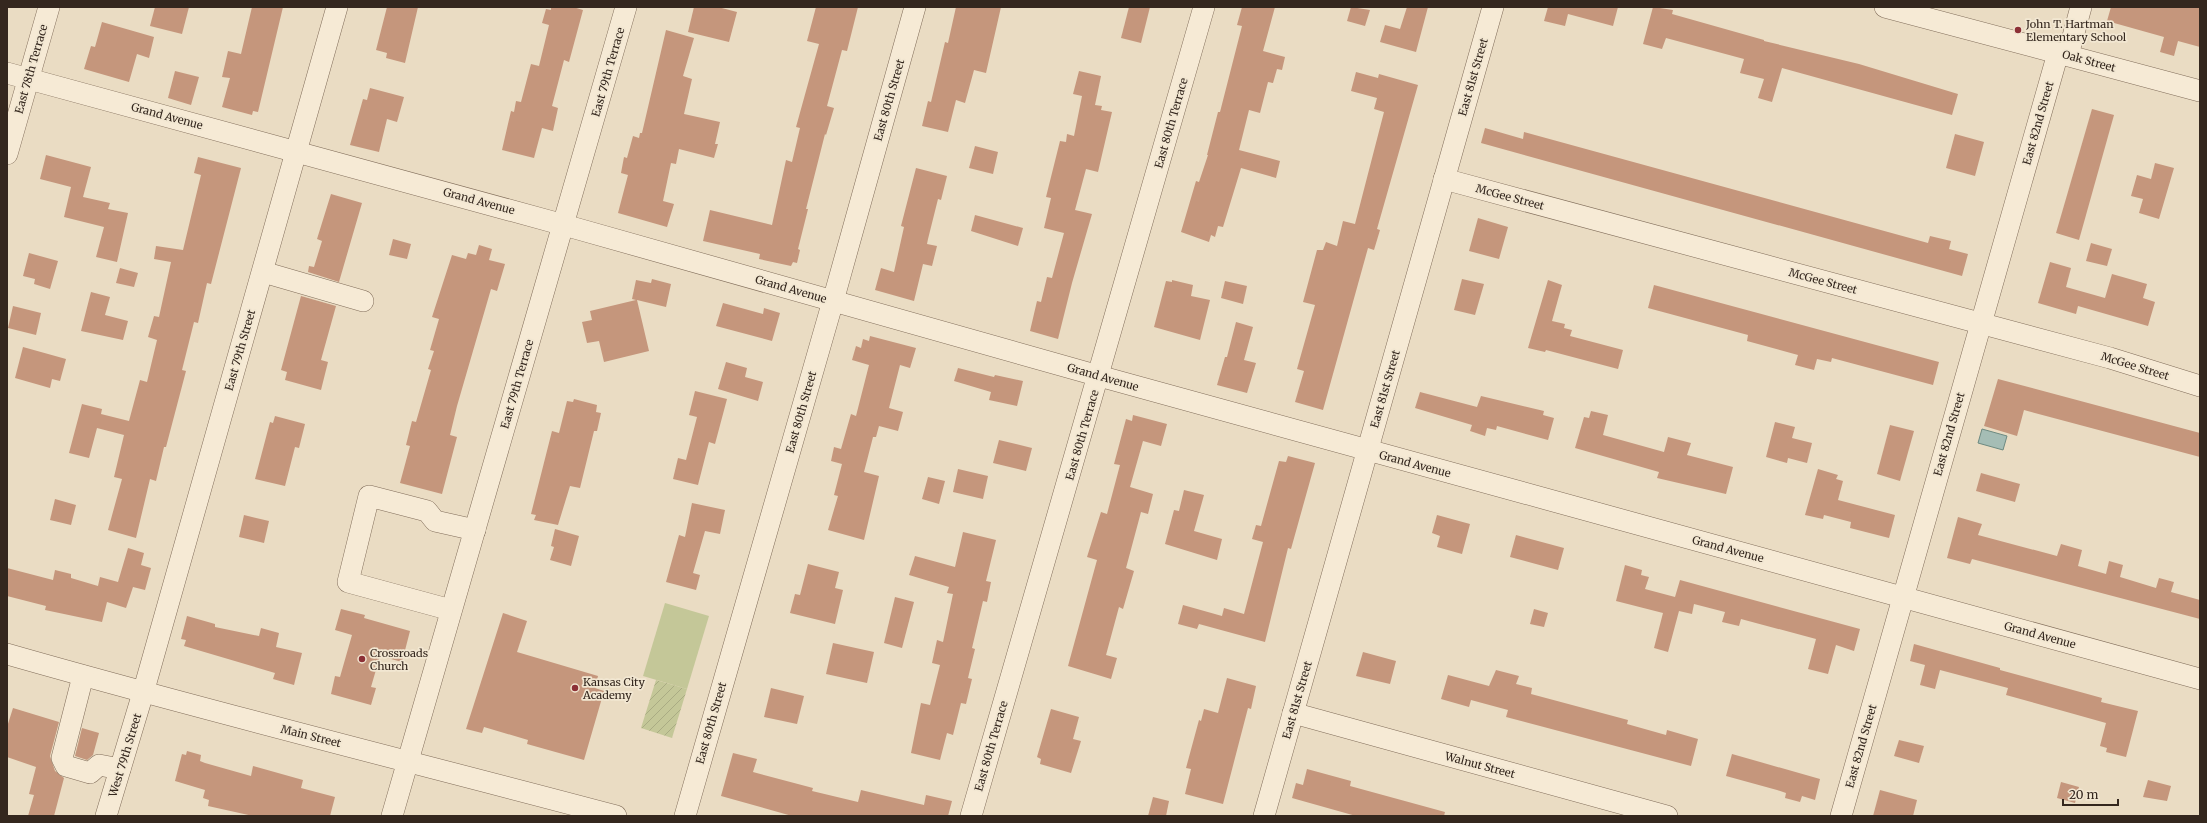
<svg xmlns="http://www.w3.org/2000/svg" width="2207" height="823" viewBox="0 0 2207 823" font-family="Merriweather,serif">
	<defs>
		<pattern id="garden-furrows" width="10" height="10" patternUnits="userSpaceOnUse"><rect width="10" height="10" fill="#c4c798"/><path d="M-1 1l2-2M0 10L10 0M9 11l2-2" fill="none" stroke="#a9ab83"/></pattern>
	</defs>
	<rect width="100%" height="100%" fill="#eadcc3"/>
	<polygon fill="url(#garden-furrows)" points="656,680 687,689 672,738 641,728"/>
	<polygon fill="#c4c798" points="665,603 709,616 687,689 643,676"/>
	<polygon fill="#a5bdb5" stroke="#6d8a81" points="1982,429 2007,436 2003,450 1978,443"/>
	<g fill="#c5967c">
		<polygon points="155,7 189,7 182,34 150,26"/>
		<polygon points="252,7 283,7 258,112 253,111 252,115 222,107 230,78 222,77 228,51 241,54"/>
		<polygon points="387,7 418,7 405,63 386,58 387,53 376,50"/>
		<polygon points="551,7 573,7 583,10 569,62 564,60 552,106 558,108 553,131 542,128 534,158 502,150 511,111 514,112 516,101 521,102 531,64 539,66 549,25 542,23 546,9 551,10"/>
		<polygon points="694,7 718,7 737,12 729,42 688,32"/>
		<polygon points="816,7 858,7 847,51 842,50 827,106 834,108 826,135 825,134 806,209 808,209 798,249 800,250 797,263 793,262 791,266 759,259 760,254 703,241 710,210 772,225 786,160 792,162 800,128 796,127 819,44 807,41"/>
		<polygon points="956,7 1001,7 986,73 974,70 965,103 956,100 948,132 922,126 928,101 931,102 945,42 948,43"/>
		<polygon points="1129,7 1150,7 1141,43 1121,38"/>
		<polygon points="1242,7 1275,7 1263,51 1285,57 1282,70 1277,69 1273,83 1268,82 1260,113 1249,110 1239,150 1280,161 1276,178 1241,168 1223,227 1218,226 1215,237 1211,235 1209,242 1181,232 1196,181 1199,182 1208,155 1207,155 1218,112 1220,112 1242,26 1237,25"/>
		<polygon points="1351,7 1370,10 1365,26 1347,21"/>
		<polygon points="1407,7 1428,7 1416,52 1380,42 1385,25 1400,29"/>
		<polygon points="1548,7 1618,7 1613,26 1568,14 1565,26 1544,21"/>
		<polygon points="1653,7 1673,10 1672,14 1764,40 1764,41 1859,64 1958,94 1952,115 1782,68 1772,102 1758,98 1764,79 1740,73 1744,59 1666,38 1662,49 1643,44"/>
		<polygon points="2111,7 2200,7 2200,47 2178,41 2174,56 2160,52 2164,37 2107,21"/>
		<polygon points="102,22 154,37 149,58 137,54 129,82 84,69 91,46 95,47"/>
		<polygon points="666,30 694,38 683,76 692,79 684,114 720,122 715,144 718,144 714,158 679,149 676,164 671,163 663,201 674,204 667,227 618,213 628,175 621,173 624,157 627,158 633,136 639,138 640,133 642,133"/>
		<polygon points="175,71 199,77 191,105 168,98"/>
		<polygon points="1079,71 1101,76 1095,105 1102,106 1101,110 1112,112 1098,172 1086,169 1075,210 1092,214 1072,283 1058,339 1030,331 1037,301 1041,302 1047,277 1052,278 1064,233 1044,228 1051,198 1046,197 1060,141 1066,142 1067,134 1074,136 1082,96 1073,94"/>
		<polygon points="1356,72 1378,78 1379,74 1418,85 1377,229 1380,230 1374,250 1368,248 1323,410 1295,402 1304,371 1297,369 1315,305 1303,302 1317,250 1323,250 1326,242 1337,246 1343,221 1355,224 1384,112 1374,109 1377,98 1351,91"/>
		<polygon points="370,88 404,97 397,122 387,119 379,152 350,145 363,99 367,100"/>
		<polygon points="2092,109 2114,115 2079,240 2056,233"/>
		<polygon points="1485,128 1523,139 1524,132 1928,243 1930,236 1951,241 1949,249 1968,254 1962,276 1481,143"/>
		<polygon points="1955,134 1984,142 1975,176 1946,168"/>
		<polygon points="975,146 998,152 993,174 969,168"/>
		<polygon points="46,155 91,167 83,197 110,203 108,209 128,213 117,262 96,257 104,227 64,217 71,187 40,179"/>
		<polygon points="198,157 241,168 211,284 207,283 198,323 194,322 182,370 186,371 166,447 164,447 156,481 150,479 136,538 108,530 122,479 114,477 124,435 97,428 89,458 69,453 82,404 102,409 101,414 129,421 140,380 147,382 157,340 148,337 154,316 159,317 171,262 154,259 156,246 183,250 201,175 194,173"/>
		<polygon points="2155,163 2174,168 2159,219 2139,213 2143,199 2131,196 2137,175 2151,179"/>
		<polygon points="916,168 947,176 941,200 938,199 928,239 927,244 937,246 932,266 923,264 914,301 875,290 881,268 894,272 904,227 901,226"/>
		<polygon points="331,194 362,203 339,282 308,272 309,266 314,267 322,241 317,239"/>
		<polygon points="975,215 1023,228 1018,246 971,231"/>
		<polygon points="1478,218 1508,227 1499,259 1469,251"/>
		<polygon points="393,239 411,244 407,259 389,255"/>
		<polygon points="2091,243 2112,249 2107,266 2086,261"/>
		<polygon points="479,245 492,249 489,260 505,264 497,291 491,289 457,406 450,435 457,437 442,494 400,483 410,446 406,445 412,421 416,422 431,370 428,369 434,351 430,350 439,319 432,317 452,255 466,259 468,253 476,255"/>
		<polygon points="29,253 58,261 50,289 34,284 35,279 23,276"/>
		<polygon points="2050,262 2071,268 2066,287 2105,298 2112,274 2147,284 2143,298 2155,302 2148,326 2078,306 2076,314 2038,303"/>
		<polygon points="120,268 138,273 134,287 116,283"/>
		<polygon points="652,279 671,284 666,307 637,300 649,351 604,362 599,341 587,343 582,322 592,320 590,311 636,300 632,299 636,280 651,283"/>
		<polygon points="1462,279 1484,284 1475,315 1454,310"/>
		<polygon points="1172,280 1193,285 1191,296 1210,300 1200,340 1154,327 1166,281 1172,282"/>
		<polygon points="1548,280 1562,285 1552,321 1565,324 1564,328 1572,330 1570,336 1623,350 1618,369 1546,350 1545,352 1528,348"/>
		<polygon points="1225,281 1247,286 1243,304 1221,298"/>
		<polygon points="1654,285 1939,362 1933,385 1832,358 1831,362 1817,359 1814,370 1795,365 1798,355 1747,341 1748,335 1648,308"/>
		<polygon points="91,292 110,297 105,315 128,321 123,340 81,331"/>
		<polygon points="301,296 336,306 321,360 328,362 321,390 285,380 287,372 281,370"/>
		<polygon points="723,303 763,314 764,308 780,313 772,341 716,326"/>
		<polygon points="13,306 41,313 36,335 8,328"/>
		<polygon points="1236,322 1253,327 1244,360 1256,363 1247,393 1217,385 1225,357 1227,357"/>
		<polygon points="870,336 916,348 910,368 900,365 889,408 903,412 898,431 879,426 876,437 873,437 864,472 879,476 864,540 828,530 838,496 834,495 842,464 831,461 834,447 841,449 851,414 856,416 869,365 852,360 856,346 861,348 863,339 869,341"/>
		<polygon points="23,347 66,359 60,381 52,379 50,388 15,378"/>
		<polygon points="726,362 747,368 745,377 763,382 758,401 718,389"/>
		<polygon points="958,368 994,377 995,375 1023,381 1017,406 989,400 991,392 954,381"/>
		<polygon points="1998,379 2200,433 2200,457 2024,410 2017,436 1984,426"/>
		<polygon points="695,391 727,399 715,444 709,442 698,485 673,479 678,458 686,460 697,417 689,415"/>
		<polygon points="1420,392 1477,407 1481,396 1544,411 1543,415 1554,418 1548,440 1497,426 1496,430 1487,428 1485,436 1470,431 1472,425 1415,408"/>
		<polygon points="574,399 597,405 596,412 601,413 597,431 594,431 580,488 570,486 558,525 534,520 536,515 531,514 552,431 559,433 567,401 573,402"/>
		<polygon points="1591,411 1608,415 1603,435 1664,452 1668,437 1691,443 1687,455 1733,467 1726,494 1657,478 1659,472 1575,448 1584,417 1589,418"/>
		<polygon points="1133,415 1167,424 1161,446 1143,441 1130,487 1153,494 1148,514 1141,512 1126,568 1134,571 1123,609 1119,607 1106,655 1117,658 1111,679 1068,666 1097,560 1087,557 1101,512 1107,514 1120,465 1114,464 1126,419 1132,421"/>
		<polygon points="275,416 305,424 299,448 295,447 285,486 255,479 270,422 273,423"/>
		<polygon points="1775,422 1795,427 1792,438 1812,443 1807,463 1788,458 1787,463 1766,457"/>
		<polygon points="1890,425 1914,431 1900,481 1877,474"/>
		<polygon points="999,440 1032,448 1026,471 993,463"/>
		<polygon points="1288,456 1315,463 1291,549 1288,548 1265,642 1199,624 1197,629 1178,624 1183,605 1222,616 1224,608 1244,614 1263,542 1252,539 1256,525 1261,526 1279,461 1286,462"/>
		<polygon points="958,469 988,476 983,499 953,492"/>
		<polygon points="1818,469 1838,475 1836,479 1843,481 1838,500 1895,515 1889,538 1850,528 1851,522 1824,515 1823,519 1805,515"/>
		<polygon points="1981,473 2020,484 2015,502 1976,491"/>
		<polygon points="928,477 945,481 939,504 922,499"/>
		<polygon points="1184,490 1204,495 1194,531 1222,539 1217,560 1165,544 1174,510 1179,511"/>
		<polygon points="55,499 76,505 71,525 50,520"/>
		<polygon points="692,503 725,510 720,534 705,531 693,573 700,575 696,590 666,582 679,535 685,537"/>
		<polygon points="244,515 269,521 264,543 239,537"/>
		<polygon points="1437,515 1470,524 1462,554 1437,547 1440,536 1432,533"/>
		<polygon points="1958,517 1982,524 1978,535 2057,556 2061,544 2082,550 2078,566 2106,574 2109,561 2123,565 2120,577 2156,588 2159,578 2174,582 2171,592 2200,600 2200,619 1972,559 1970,564 1947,558"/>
		<polygon points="555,529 579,536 571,566 550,560 554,547 551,546"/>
		<polygon points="963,532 996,540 986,581 991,582 987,602 983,601 972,648 975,649 968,678 972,679 966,704 961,703 953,735 947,733 940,760 911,753 921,703 930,705 940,665 932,663 937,640 943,642 953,594 947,593 949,587 909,575 915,556 955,567"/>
		<polygon points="1516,535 1564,548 1558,570 1510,557"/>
		<polygon points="128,548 144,553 141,565 151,568 145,590 133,587 126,608 107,602 102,622 45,610 46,606 7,596 7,568 53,580 55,570 71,574 71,578 98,586 100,577 118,582"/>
		<polygon points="808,564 839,572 835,588 843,590 835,624 790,613 795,594 800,595"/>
		<polygon points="1625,565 1642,570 1641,575 1649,577 1645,589 1675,597 1680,580 1860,629 1854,651 1836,645 1828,674 1808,669 1816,639 1741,619 1739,626 1722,622 1725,612 1694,604 1692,614 1679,611 1668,652 1654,648 1663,613 1616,601"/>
		<polygon points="895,597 914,602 902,648 884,643"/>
		<polygon points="341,609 365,615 364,618 410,631 402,662 380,656 371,687 376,688 371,705 331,694 335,676 340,677 352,635 335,630"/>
		<polygon points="1534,609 1548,613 1544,627 1530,624"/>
		<polygon points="503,613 527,621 517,652 598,676 595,688 604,691 584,760 527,744 528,740 484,727 482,733 466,729"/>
		<polygon points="187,616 215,624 215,627 259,636 261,628 279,633 276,647 302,653 294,685 273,679 275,673 184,646 186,640 181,639"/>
		<polygon points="833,643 874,652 867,683 826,674"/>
		<polygon points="1914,644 2000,668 2000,670 2102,698 2101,702 2138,711 2126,757 2106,752 2107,748 2100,746 2106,723 2006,695 2008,688 1940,670 1935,689 1920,685 1925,665 1910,661"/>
		<polygon points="1363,652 1396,661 1390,684 1356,676"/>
		<polygon points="1496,670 1519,676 1516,684 1532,688 1531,694 1628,720 1627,724 1666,735 1667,730 1698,739 1691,766 1506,717 1508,710 1471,700 1469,707 1441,699 1448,675 1489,686"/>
		<polygon points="1227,678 1256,686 1251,709 1248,708 1223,804 1185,794 1191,769 1186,768 1199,720 1201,721 1204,709 1218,713"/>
		<polygon points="771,688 804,696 797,724 764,717"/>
		<polygon points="13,708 59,722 50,756 55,771 64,778 54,816 28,816 34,795 29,794 36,767 7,757 7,727"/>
		<polygon points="1051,709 1079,717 1073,739 1081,741 1071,773 1040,764 1041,759 1037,757"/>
		<polygon points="82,728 99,733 93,755 87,760 75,756"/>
		<polygon points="1899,740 1924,746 1919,763 1894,756"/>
		<polygon points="187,751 201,755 200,761 205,763 251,776 253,766 303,780 301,788 335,797 330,816 253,816 208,806 209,800 203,798 205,790 175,781 182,754 186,755"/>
		<polygon points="733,753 757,759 753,772 813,788 812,791 858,802 861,790 924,805 926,795 952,801 948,816 792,816 721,796"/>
		<polygon points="1732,754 1820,779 1815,800 1802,796 1800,802 1785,798 1786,793 1777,790 1726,776"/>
		<polygon points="1307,769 1351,781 1350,786 1445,812 1444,816 1356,816 1292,798 1296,783 1303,785"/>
		<polygon points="2148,780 2171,786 2167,801 2143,797"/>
		<polygon points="2061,782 2079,787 2075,803 2057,798"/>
		<polygon points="1880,790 1917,800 1913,816 1873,816"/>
		<polygon points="1153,797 1169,801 1166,816 1148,816"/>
	</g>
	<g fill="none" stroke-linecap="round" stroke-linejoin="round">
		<g stroke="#826e5b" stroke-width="22">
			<g id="minor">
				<polyline points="1885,7 2200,91"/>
				<polyline points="2068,55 2081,7"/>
				<polyline points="7,73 564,225 1099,376 2200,679"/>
				<polyline points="7,154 49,7"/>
				<polyline points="1444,179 2110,358 2200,386"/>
				<polyline points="263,272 363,301"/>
				<polyline points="451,610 348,582 369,496 427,511 435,521 475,530"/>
				<path d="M7,654c202,58 406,108 609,162"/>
				<polyline points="83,676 62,758 66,766 90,773 99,765 120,769"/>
				<polyline points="1293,713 1667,816"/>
				<polyline points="106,816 143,693 337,7"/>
				<polyline points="392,816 626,7"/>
				<polyline points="685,816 833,301 915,7"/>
				<polyline points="971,816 1204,7"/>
				<polyline points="1264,816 1493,7"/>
				<polyline points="1841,816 2058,53"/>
			</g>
		</g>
		<use href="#minor" stroke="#f6ead5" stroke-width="21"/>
	</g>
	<g fill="#8c3036" stroke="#f2e7d2" stroke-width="1.5">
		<circle cx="2018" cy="30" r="4"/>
		<circle cx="362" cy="659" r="4"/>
		<circle cx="575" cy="688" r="4"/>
	</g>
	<g text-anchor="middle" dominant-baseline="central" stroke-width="3.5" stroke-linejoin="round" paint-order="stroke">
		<g font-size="11" fill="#34271e" stroke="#f2e7d2" text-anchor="start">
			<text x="2026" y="24">John T. Hartman<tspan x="2026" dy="13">Elementary School</tspan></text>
			<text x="370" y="653">Crossroads<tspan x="370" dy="13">Church</tspan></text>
			<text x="583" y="682">Kansas City<tspan x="583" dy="13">Academy</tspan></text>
		</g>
		<g font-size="11" fill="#34271e" stroke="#f2e7d2">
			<text transform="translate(2089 61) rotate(15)">Oak Street</text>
			<text transform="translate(31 69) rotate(-74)">East 78th Terrace</text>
			<text transform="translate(608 72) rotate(-74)">East 79th Terrace</text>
			<text transform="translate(1473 77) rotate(-74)">East 81st Street</text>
			<text transform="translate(889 100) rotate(-74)">East 80th Street</text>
			<text transform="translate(167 116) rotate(15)">Grand Avenue</text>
			<text transform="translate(1171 123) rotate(-74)">East 80th Terrace</text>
			<text transform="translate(2038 123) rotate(-74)">East 82nd Street</text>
			<text transform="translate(1510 197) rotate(15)">McGee Street</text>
			<text transform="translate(479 201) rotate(15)">Grand Avenue</text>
			<text transform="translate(1823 281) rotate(15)">McGee Street</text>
			<text transform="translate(791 289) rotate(16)">Grand Avenue</text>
			<text transform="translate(240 350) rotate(-74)">East 79th Street</text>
			<text transform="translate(2135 366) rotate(17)">McGee Street</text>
			<text transform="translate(1103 377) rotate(16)">Grand Avenue</text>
			<text transform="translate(517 384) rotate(-74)">East 79th Terrace</text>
			<text transform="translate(1385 389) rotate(-74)">East 81st Street</text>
			<text transform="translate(801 412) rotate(-74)">East 80th Street</text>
			<text transform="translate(1949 434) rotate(-74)">East 82nd Street</text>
			<text transform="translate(1082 435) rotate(-74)">East 80th Terrace</text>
			<text transform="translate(1415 464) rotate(15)">Grand Avenue</text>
			<text transform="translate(1728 549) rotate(15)">Grand Avenue</text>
			<text transform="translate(2040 635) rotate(15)">Grand Avenue</text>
			<text transform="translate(1297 700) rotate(-74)">East 81st Street</text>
			<text transform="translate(711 723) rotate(-74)">East 80th Street</text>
			<text transform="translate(311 736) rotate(14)">Main Street</text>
			<text transform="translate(991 746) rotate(-74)">East 80th Terrace</text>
			<text transform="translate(1861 746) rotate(-74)">East 82nd Street</text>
			<text transform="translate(125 755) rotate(-73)">West 79th Street</text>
			<text transform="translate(1480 765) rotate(15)">Walnut Street</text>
		</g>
	</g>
	<rect width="2207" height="823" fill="none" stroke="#34271e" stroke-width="16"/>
	<path d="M2063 799v6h55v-6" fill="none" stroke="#34271e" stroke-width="2"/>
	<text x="2069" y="799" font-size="12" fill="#34271e" stroke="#f2e7d2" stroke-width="3" paint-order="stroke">20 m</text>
</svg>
